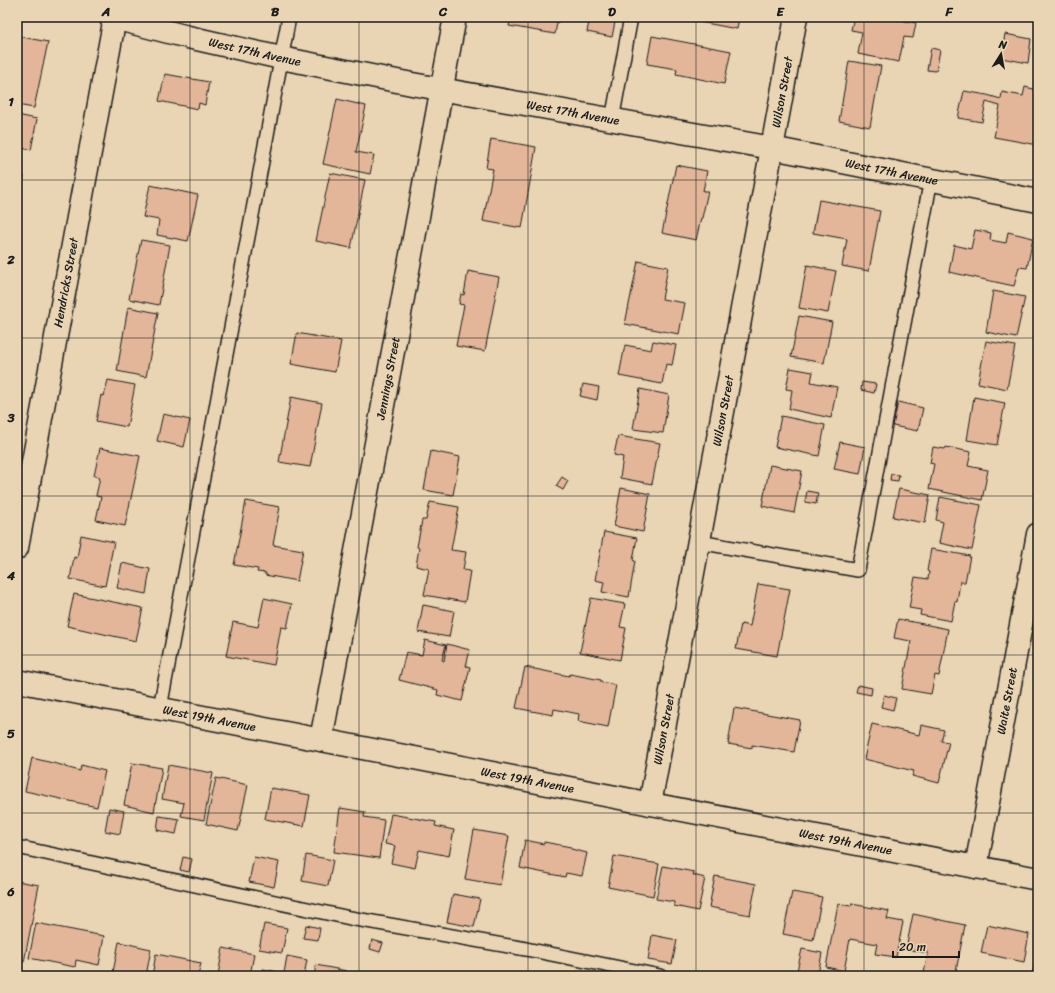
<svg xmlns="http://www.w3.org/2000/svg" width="1055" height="993" viewBox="0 0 1055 993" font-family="Sriracha,sans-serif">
	<rect width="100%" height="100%" fill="#e9d5b3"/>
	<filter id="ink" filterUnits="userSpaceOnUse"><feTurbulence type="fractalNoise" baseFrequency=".025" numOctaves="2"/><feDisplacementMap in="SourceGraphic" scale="8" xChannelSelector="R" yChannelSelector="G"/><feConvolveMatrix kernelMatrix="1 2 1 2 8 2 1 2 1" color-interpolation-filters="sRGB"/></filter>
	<g filter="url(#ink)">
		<g fill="#e4b699" stroke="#1c1c1c">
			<polygon points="511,17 558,17 555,34 509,26"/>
			<polygon points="590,17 616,17 612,37 587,32"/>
			<polygon points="701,17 739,17 737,29 700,22"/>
			<polygon points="854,17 884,17 916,23 913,38 904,37 899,62 858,54 862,32 851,30"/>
			<polygon points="1005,34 1031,39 1028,63 1001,58"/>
			<polygon points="17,36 48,42 34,108 17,105"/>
			<polygon points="652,36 731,51 724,84 676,74 677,69 647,64"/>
			<polygon points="931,48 940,50 936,71 927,70"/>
			<polygon points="849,61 881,66 870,127 839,121"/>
			<polygon points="165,74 209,82 205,105 199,103 198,109 159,101"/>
			<polygon points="1025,87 1038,90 1038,145 994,137 1000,106 986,102 982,122 958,118 964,91 987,95 1001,99 1002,92 1023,96"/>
			<polygon points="337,99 366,106 356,152 374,155 370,174 323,164"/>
			<polygon points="17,115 37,119 31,150 17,147"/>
			<polygon points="491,139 536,147 522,228 483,221 493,169 486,168"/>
			<polygon points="676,165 707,171 703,191 708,191 702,218 701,218 696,240 662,233"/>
			<polygon points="330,173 365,180 351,248 316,241"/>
			<polygon points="17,175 24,176 17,214"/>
			<polygon points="150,185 198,195 188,241 157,235 159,220 143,217"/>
			<polygon points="819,200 880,211 869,271 842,266 847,239 813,233"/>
			<polygon points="975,230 991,233 990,240 1006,243 1008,232 1033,238 1027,268 1019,267 1014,286 949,272 954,245 971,249"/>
			<polygon points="141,240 170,245 159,305 129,299"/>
			<polygon points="638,261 668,267 662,299 685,303 679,334 625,324"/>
			<polygon points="807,265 836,271 828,313 799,308"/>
			<polygon points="468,271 499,277 485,351 456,346 464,305 459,304 461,294 464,295"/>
			<polygon points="993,291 1025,297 1016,338 986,332"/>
			<polygon points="128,307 158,313 146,377 117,371"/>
			<polygon points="799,316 832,322 824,363 791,357"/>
			<polygon points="297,333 341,341 335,372 291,364"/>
			<polygon points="653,341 676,345 672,365 666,364 662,384 619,376 625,345 651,350"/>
			<polygon points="986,341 1015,346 1007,389 978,383"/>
			<polygon points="790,368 813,372 811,382 837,387 831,418 789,409 792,390 786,389"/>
			<polygon points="108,380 135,385 127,427 96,421 101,395 104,396"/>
			<polygon points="862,382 876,384 874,393 861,390"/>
			<polygon points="583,384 599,387 597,400 580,396"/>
			<polygon points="640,389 669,395 663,433 633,429"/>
			<polygon points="291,397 322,403 310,467 279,462"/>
			<polygon points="974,397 1005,403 997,445 967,440"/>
			<polygon points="898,402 923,408 918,431 893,426"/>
			<polygon points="163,414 190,420 184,447 157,441"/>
			<polygon points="781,416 825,425 819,456 775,447"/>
			<polygon points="618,436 660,443 652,484 620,478 623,457 614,455"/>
			<polygon points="840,442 865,447 860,474 834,469"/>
			<polygon points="933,447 945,449 946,447 971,452 968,466 988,470 982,500 929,489 934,464 930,463"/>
			<polygon points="100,448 140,456 125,526 96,520 101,497 96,496 100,477 94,476"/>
			<polygon points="431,451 460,457 453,495 424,490"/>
			<polygon points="770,465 802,471 794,513 762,506"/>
			<polygon points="891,474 899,475 898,481 890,480"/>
			<polygon points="562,477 568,481 563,490 556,486"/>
			<polygon points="621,488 650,494 643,532 614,526"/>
			<polygon points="899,489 930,495 925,523 893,517"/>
			<polygon points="807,491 818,493 816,504 805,502"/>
			<polygon points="940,497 981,505 972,550 939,543 943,522 936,520"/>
			<polygon points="246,501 280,507 273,545 303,550 297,581 265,575 266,573 257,572 258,569 234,565"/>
			<polygon points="430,502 459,507 451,550 466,552 463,570 470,571 465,602 424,595 429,569 416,566 419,548 417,547 422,520 426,520"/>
			<polygon points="604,532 637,538 633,560 635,561 629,597 602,592 604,582 595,580"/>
			<polygon points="81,535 114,542 105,586 70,579 74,557 77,558"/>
			<polygon points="931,549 970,556 965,582 960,582 957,602 955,601 951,621 920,615 921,610 909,608 915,577 928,579 929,572 927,571"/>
			<polygon points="122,563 150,569 146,594 117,588"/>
			<polygon points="758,584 790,589 777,656 736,649 741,624 750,626"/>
			<polygon points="74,594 143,608 136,641 67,626"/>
			<polygon points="264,598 292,604 287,628 281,627 274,665 226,656 233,622 258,627"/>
			<polygon points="591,598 625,604 620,627 626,628 620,660 580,652"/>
			<polygon points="423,605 454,611 449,637 418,632"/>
			<polygon points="898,619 948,629 939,676 935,675 931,694 902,689 911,641 894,638"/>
			<polygon points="425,640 446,645 442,660 444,661 447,644 470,650 466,666 470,667 462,701 437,695 438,690 399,680 406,652 422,655"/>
			<polygon points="525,667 569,676 570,674 601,680 601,682 616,685 608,727 578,721 579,714 554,709 553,715 516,708"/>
			<polygon points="858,685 872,688 871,695 856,692"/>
			<polygon points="884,695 896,698 893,710 881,707"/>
			<polygon points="734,708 800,720 794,752 752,745 752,748 728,744"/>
			<polygon points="872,724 919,735 921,725 944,730 941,741 949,742 939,783 912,776 914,771 864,759"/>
			<polygon points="32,758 65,766 65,767 80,771 81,765 105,771 97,807 25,791"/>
			<polygon points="132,763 162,768 154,812 124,805"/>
			<polygon points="168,765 213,773 204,820 181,816 184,803 162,799"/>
			<polygon points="216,778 248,785 238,831 206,824"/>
			<polygon points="271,788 310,795 304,826 265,819"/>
			<polygon points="109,808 124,811 120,834 105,831"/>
			<polygon points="340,808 365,812 364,817 384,820 379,858 334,852"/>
			<polygon points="391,814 436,822 435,826 454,830 449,856 419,850 415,868 391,863 395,846 385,844"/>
			<polygon points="159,816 179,819 176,834 157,830"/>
			<polygon points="474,830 509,836 500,885 465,879"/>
			<polygon points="525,840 544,844 544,842 571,847 571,849 587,853 582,876 566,873 565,877 520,868"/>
			<polygon points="306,855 333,860 328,886 302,881"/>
			<polygon points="614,856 659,864 653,896 608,887"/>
			<polygon points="183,857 192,859 189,872 180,870"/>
			<polygon points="254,857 279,862 274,887 249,882"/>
			<polygon points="663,866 694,872 693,875 705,878 698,911 674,906 674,902 656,899"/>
			<polygon points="715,876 756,884 750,915 709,907"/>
			<polygon points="17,881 39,885 24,962 17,961"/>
			<polygon points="792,892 822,897 813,940 783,934"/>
			<polygon points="453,894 480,899 474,927 447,922"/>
			<polygon points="838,904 851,906 852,904 889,911 887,919 903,922 896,957 875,954 877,944 850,939 844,971 826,967"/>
			<polygon points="913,914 965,925 955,976 940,976 924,973 928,953 906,949"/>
			<polygon points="36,923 104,936 99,965 76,960 75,967 29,958"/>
			<polygon points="264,924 287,928 282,953 259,949"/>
			<polygon points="306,925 320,928 318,940 303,938"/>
			<polygon points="987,925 1029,934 1024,962 981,953"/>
			<polygon points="652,935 677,940 672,964 648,960"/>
			<polygon points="372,940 383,943 380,952 370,949"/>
			<polygon points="119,942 151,949 146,976 129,976 113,972"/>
			<polygon points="1038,945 1038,976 1032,976"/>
			<polygon points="223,948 254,954 250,976 208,976 209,974 218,975"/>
			<polygon points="802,949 822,953 818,975 797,971"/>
			<polygon points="156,954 201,963 198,976 152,976"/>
			<polygon points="287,956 307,960 304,976 261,976 263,969 284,973"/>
			<polygon points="316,965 347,971 346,976 314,976"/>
			<polygon points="821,970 840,974 840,976 820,976"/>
		</g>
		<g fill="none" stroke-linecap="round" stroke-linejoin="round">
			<g stroke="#1c1c1c" stroke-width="16">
				<g id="service">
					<polyline points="612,120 631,17"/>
					<polyline points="699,542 858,570 931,179"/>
					<polyline points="160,708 289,17"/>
					<polyline points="17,847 350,918 526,949 660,976"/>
				</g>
			</g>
			<g stroke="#1c1c1c" stroke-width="25">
				<g id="minor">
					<path id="s1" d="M110,17l78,20 93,21 131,26 360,64 266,53"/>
					<path id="s2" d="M17,548l98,-531"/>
					<path id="s3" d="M321,740l134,-723"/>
					<path id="s4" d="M650,804l122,-656 24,-131"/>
					<path id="s5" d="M976,867l62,-333"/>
				</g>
			</g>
			<g stroke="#1c1c1c" stroke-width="25">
				<g id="tertiary">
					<path id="s6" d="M17,681l1021,198"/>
				</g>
			</g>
			<use href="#service" stroke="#e9d5b3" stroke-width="13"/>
			<use href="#minor" stroke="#e9d5b3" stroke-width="22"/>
			<use href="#tertiary" stroke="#e9d5b3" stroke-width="22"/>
		</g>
	</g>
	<path fill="none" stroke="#1c1c1c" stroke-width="1" stroke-opacity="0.55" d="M190,17v959M359,17v959M528,17v959M696,17v959M864,17v959M17,180h1021M17,338h1021M17,496h1021M17,655h1021M17,813h1021"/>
	<g text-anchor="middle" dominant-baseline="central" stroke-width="3.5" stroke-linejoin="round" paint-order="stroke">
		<g font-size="12" fill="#1c1c1c" stroke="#e9d5b3">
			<text stroke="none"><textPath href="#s1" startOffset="149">West 17th Avenue</textPath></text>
			<text stroke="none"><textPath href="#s4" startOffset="724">Wilson Street</textPath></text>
			<text stroke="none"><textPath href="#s1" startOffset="473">West 17th Avenue</textPath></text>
			<text stroke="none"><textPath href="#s1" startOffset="797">West 17th Avenue</textPath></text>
			<text stroke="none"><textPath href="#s2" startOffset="270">Hendricks Street</textPath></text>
			<text stroke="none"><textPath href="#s3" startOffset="368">Jennings Street</textPath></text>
			<text stroke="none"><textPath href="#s4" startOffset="400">Wilson Street</textPath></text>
			<text stroke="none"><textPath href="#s5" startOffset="169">Waite Street</textPath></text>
			<text stroke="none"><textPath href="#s6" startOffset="196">West 19th Avenue</textPath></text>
			<text stroke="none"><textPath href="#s4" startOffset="76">Wilson Street</textPath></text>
			<text stroke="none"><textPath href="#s6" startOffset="520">West 19th Avenue</textPath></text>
			<text stroke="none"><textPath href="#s6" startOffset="844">West 19th Avenue</textPath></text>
		</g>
	</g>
	<rect width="1055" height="993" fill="none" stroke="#e9d5b3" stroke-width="44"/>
	<g transform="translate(1001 54) rotate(11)" stroke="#e9d5b3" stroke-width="3" paint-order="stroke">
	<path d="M0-3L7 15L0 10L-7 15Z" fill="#1c1c1c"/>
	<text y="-6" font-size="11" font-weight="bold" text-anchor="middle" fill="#1c1c1c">N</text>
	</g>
	<path d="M893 951v6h66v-6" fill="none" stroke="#1c1c1c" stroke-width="2"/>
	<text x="899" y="951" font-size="12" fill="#1c1c1c" stroke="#e9d5b3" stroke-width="3" paint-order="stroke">20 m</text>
	<rect x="22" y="22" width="1011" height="949" fill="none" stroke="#1c1c1c" stroke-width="1.5"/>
	<g font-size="13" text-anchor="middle" font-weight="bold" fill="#1c1c1c">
		<text x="106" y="16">A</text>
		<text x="275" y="16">B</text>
		<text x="443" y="16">C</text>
		<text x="612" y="16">D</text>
		<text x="780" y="16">E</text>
		<text x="949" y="16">F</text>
		<text x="11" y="106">1</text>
		<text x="11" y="264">2</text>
		<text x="11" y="422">3</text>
		<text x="11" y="580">4</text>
		<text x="11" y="738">5</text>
		<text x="11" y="896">6</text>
	</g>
</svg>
